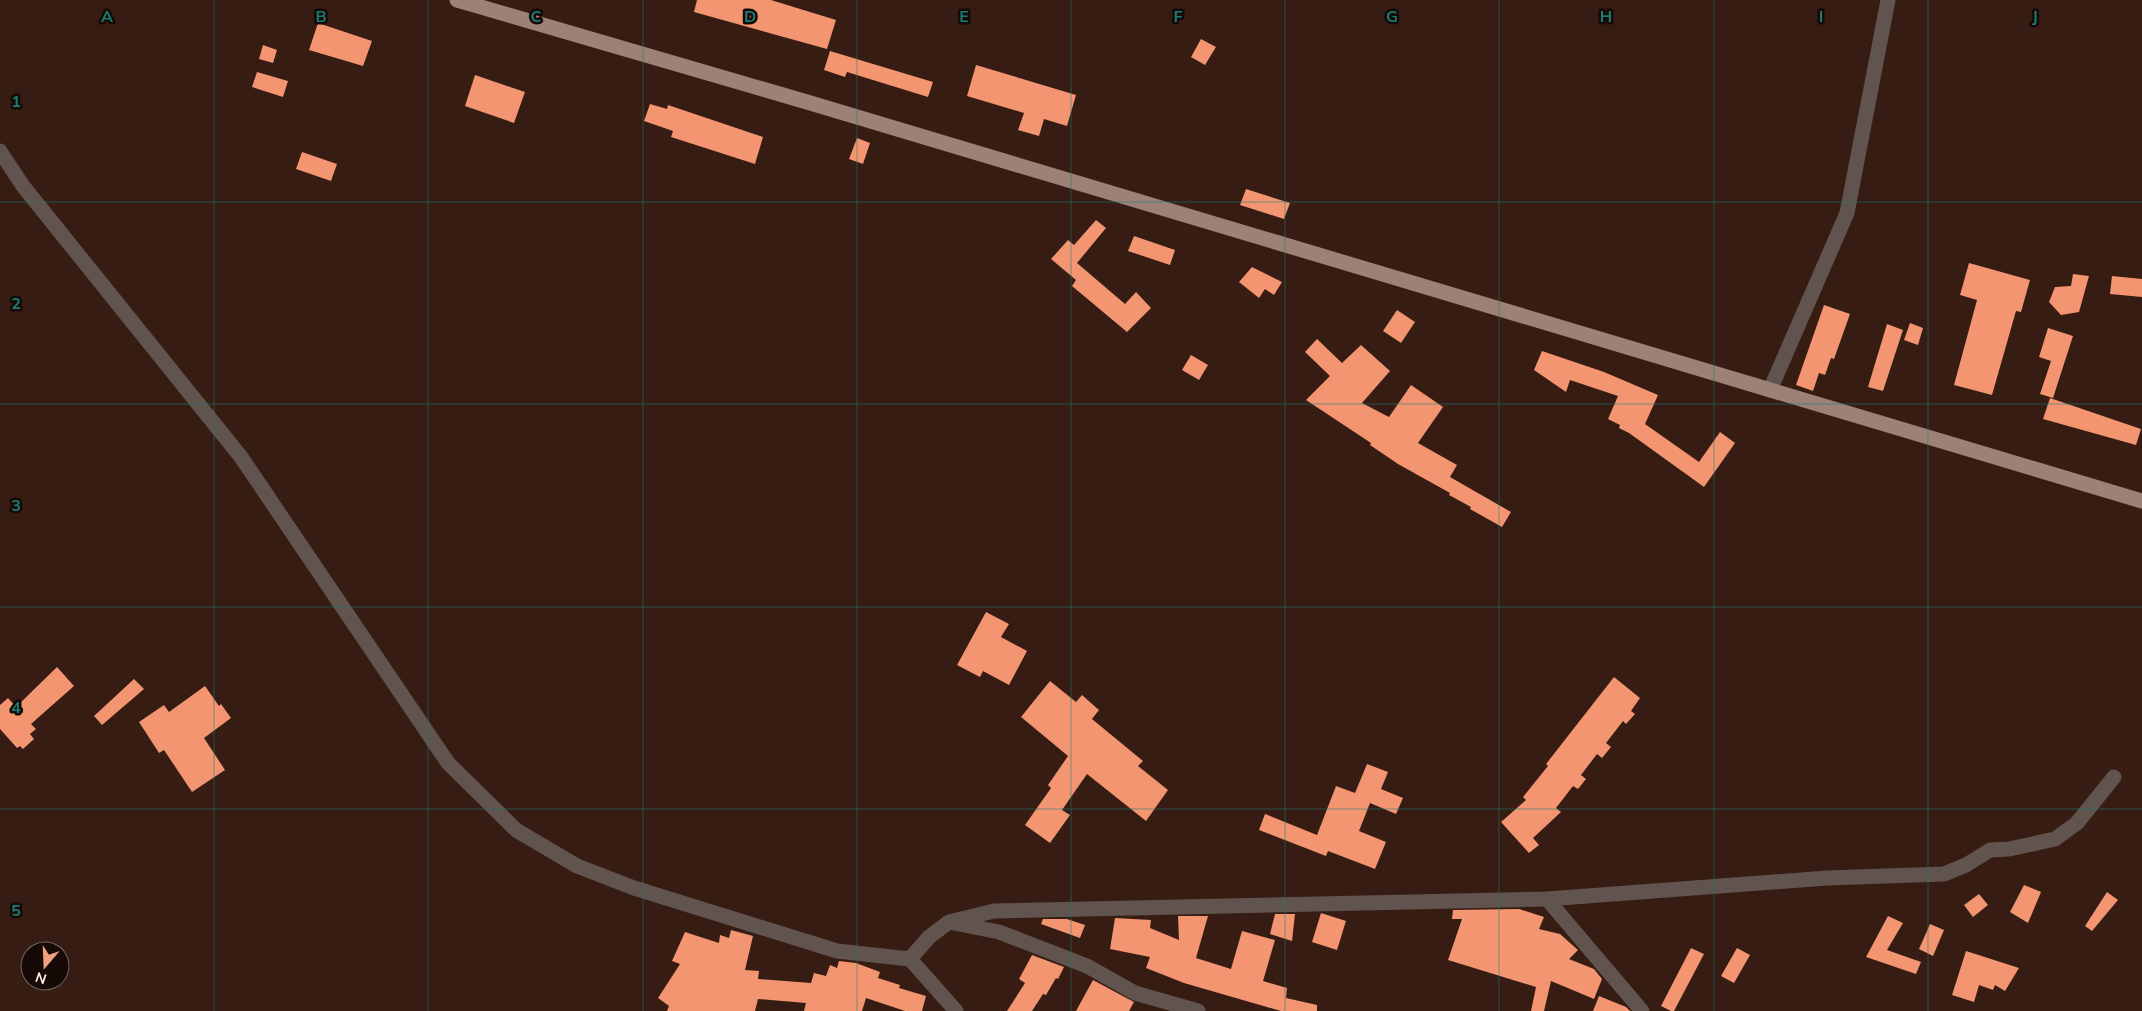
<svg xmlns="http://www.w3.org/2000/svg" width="2142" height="1011" viewBox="0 0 2142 1011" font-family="Mulish,sans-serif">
	<rect width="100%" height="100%" fill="#361c12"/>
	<g fill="#f29570">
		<polygon points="697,0 771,0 836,20 827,49 694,12"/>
		<polygon points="318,23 372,41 363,66 309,50"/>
		<polygon points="1201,39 1216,47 1205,65 1191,57"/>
		<polygon points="263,45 277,50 273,63 259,59"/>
		<polygon points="830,51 933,82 928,97 847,72 845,77 824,70"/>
		<polygon points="976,65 1076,95 1067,126 1044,119 1039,136 1018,130 1024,113 967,96"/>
		<polygon points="257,72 288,81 283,97 252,87"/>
		<polygon points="475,75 525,92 514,123 465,106"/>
		<polygon points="650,104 667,109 668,105 763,137 755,164 671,137 673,131 644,121"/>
		<polygon points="857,138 870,143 863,164 849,159"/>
		<polygon points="302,152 337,164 331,181 296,169"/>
		<polygon points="1246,189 1290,203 1284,219 1240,205"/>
		<polygon points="1096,220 1106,228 1077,263 1125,304 1136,292 1151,308 1127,332 1072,286 1076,280 1051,259 1068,240 1074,245"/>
		<polygon points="1134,236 1175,250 1170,265 1128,251"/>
		<polygon points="1969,263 2030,280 2021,312 2016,311 1992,395 1954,385 1977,300 1960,295"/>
		<polygon points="1252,267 1282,282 1274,295 1265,289 1259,298 1239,282"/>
		<polygon points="2073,274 2089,276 2079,312 2061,315 2049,302 2055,287 2071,286"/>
		<polygon points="2112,276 2142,279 2142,297 2110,294"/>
		<polygon points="1824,305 1850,314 1834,359 1831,358 1825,375 1819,373 1813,391 1796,385"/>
		<polygon points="1397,310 1415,322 1401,343 1383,331"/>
		<polygon points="1910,323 1923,328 1918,345 1904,340"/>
		<polygon points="1887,324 1903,330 1883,391 1868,387"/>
		<polygon points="2048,328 2073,336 2053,398 2040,394 2051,361 2039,357"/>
		<polygon points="1317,339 1342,363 1361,345 1390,371 1362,403 1389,417 1411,385 1443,407 1418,443 1457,465 1450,477 1511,512 1502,527 1470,509 1471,507 1449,495 1450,493 1398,464 1370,445 1371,443 1306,400 1330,376 1305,352"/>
		<polygon points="1542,351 1604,372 1658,395 1645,424 1699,462 1720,432 1735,443 1704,487 1629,433 1619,428 1620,425 1608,419 1618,396 1570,380 1566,392 1534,370"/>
		<polygon points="1191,355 1208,365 1199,380 1182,370"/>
		<polygon points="2050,398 2141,429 2136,445 2043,419"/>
		<polygon points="986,612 1009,624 1001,637 1027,651 1009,685 983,671 980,677 957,665"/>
		<polygon points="57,667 74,686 31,724 36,729 30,734 34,739 23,749 20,746 17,748 0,729 0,705 8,698 16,707"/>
		<polygon points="1614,677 1640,698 1631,711 1635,714 1626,724 1623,721 1606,743 1611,747 1602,758 1597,754 1581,775 1586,779 1578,789 1573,786 1556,808 1561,812 1533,838 1539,845 1529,853 1501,822 1526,800 1523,797 1548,766 1546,764"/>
		<polygon points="134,679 144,689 102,725 94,716"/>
		<polygon points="1050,681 1076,702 1082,695 1099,710 1092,719 1143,761 1138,766 1168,790 1146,821 1087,774 1062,810 1070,815 1050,843 1025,825 1051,788 1048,785 1068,756 1021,717"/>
		<polygon points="205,686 219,706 221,704 231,718 204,738 225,770 192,792 164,750 159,753 139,722 164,705 169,712"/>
		<polygon points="1367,764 1388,772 1381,789 1403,798 1396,814 1370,803 1359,831 1386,842 1375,869 1328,851 1326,856 1259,830 1265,814 1317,835 1336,786 1355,793"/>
		<polygon points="2024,885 2041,892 2028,923 2010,912"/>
		<polygon points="2107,892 2118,900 2092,931 2085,926"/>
		<polygon points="1979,894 1988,905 1973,917 1964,905"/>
		<polygon points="1519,909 1544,917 1539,929 1560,934 1578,950 1569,959 1594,969 1602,979 1594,999 1551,981 1544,1011 1531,1011 1536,987 1448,960 1462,919 1452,919 1453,910"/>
		<polygon points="1321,913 1346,921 1337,950 1312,942"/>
		<polygon points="1275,914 1295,914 1292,941 1270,934"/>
		<polygon points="1178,916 1208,916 1196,958 1231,969 1242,931 1275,940 1263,981 1287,988 1286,998 1317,1005 1317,1011 1281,1011 1184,983 1146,968 1150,957 1110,949 1115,918 1151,920 1150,928 1179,940"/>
		<polygon points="1888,916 1903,923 1887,950 1921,962 1916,974 1866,957"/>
		<polygon points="1043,919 1067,919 1085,925 1080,938 1041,924"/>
		<polygon points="1930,924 1944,930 1933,956 1919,949"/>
		<polygon points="731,930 753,936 745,970 759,971 758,979 811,983 814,973 826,976 830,965 837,968 839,961 856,963 880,972 878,978 900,985 899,988 926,996 922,1011 905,1011 866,998 862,1011 804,1011 806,1003 758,999 755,1011 667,1011 669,1006 658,998 680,964 672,961 685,932 719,943 720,935 729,938"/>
		<polygon points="1691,948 1704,954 1674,1011 1671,1011 1661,1006"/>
		<polygon points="1737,948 1750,955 1734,983 1721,976"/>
		<polygon points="1966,951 2019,968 2005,991 1995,985 1993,990 1979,985 1974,1002 1952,995"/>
		<polygon points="1032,955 1064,967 1058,979 1056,978 1046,995 1043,994 1032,1011 1007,1011 1025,983 1019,979"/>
		<polygon points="1093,980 1134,1002 1129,1011 1076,1011"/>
		<polygon points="1599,996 1626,1007 1630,1011 1593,1011"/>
	</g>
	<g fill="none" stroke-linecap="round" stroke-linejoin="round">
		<g stroke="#61534e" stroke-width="15">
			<polyline points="0,151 23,186 241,457 448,763 516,830 577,866 634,888 837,951 910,959 956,1011"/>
			<polyline points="1770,390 1847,213 1888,0"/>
			<polyline points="1547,899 1642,1011"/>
			<polyline points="949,922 994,911 1547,899 1827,878 1944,874 1966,865 1990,850 2009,849 2055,839 2077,823 2114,777"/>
			<polyline points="910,959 929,937 949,922 999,932 1087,966 1135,993 1198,1011"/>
		</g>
		<polyline stroke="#9d8176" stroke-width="15" points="457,0 807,102 2142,501"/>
	</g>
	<path fill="none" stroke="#1b7c74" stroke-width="1" stroke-opacity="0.55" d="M214,0v1011M428,0v1011M643,0v1011M857,0v1011M1071,0v1011M1285,0v1011M1499,0v1011M1714,0v1011M1928,0v1011M0,202h2142M0,404h2142M0,607h2142M0,809h2142"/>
	<g font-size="16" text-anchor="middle" font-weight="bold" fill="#1b7c74" stroke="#160a06" stroke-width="5" stroke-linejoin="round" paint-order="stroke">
		<text x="107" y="22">A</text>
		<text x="321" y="22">B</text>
		<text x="536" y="22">C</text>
		<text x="750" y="22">D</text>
		<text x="964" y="22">E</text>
		<text x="1178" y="22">F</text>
		<text x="1392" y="22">G</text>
		<text x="1606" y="22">H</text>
		<text x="1821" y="22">I</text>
		<text x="2035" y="22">J</text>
		<text x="16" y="107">1</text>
		<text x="16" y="309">2</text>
		<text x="16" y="511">3</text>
		<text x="16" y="713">4</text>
		<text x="16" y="916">5</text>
	</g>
	<g transform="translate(45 966) rotate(199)"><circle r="24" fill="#160a06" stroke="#736661"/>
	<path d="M0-4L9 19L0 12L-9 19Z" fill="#f2a07f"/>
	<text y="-8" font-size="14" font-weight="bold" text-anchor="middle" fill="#feefe9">N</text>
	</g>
</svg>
